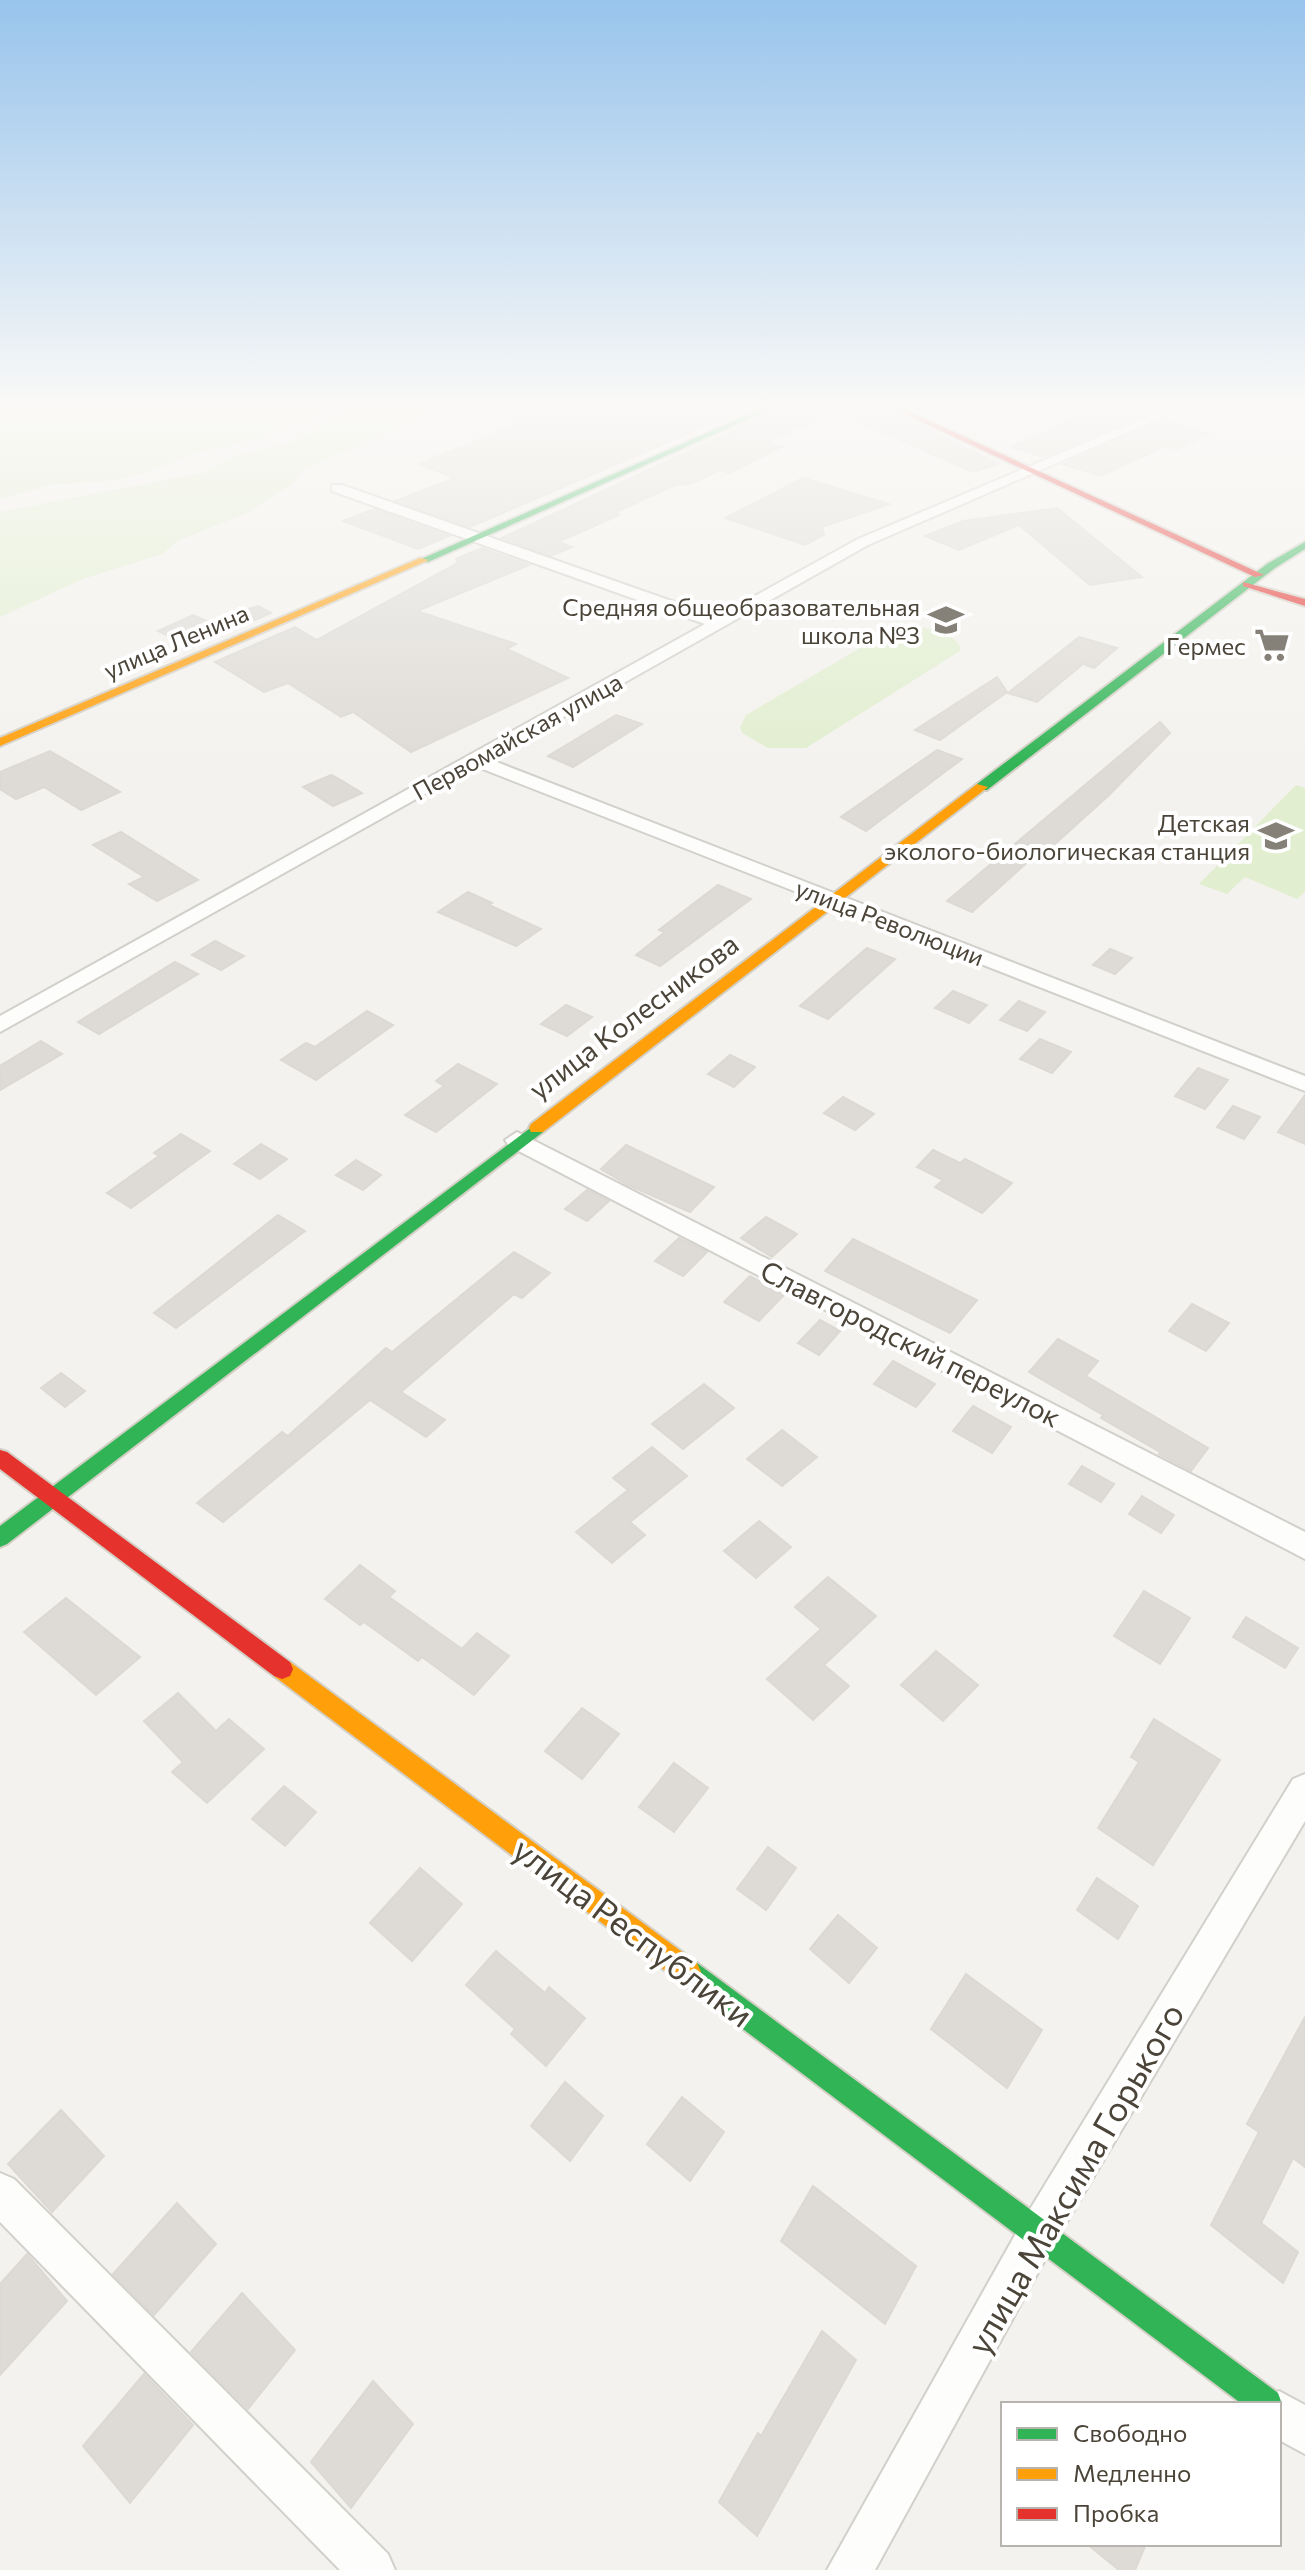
<svg xmlns="http://www.w3.org/2000/svg" width="1305" height="2570" viewBox="0 0 1305 2570" font-family="Commissioner,sans-serif">
	<rect width="100%" height="100%" fill="#f4f2ee"/>
	<g fill="#e1eecf">
		<polygon points="0,409 333,409 320,417 295,421 254,440 196,453 148,472 116,480 52,485 0,499"/>
		<polygon points="352,409 437,409 302,471 294,483 249,512 180,540 162,554 83,579 0,617 0,512 201,473 235,456 296,441"/>
		<path d="M909,627c18,0 40,2 51,19v5l-154,97h-38l-26,-15 -2,-6 6,-12 143,-84z"/>
		<polygon points="1296,785 1305,788 1305,892 1297,899 1245,877 1227,894 1199,884"/>
	</g>
	<g fill="#dedbd6" stroke="#dcd9d4" stroke-width="2">
		<polygon points="501,409 745,409 470,527 395,501 455,478 419,464 522,422 500,416"/>
		<polygon points="779,409 886,409 999,464 973,472 834,411 766,442 782,447 729,473 720,470 690,484 675,485 614,513 619,515 558,542 572,547 551,556 502,538"/>
		<polygon points="1110,409 1145,414 1043,457 1011,447 1085,414 1093,416"/>
		<polygon points="1164,420 1210,434 1177,449 1165,446 1101,476 1063,464"/>
		<polygon points="803,478 889,504 822,527 824,535 805,545 725,518"/>
		<polygon points="1057,508 1142,577 1090,585 1019,525 959,550 925,536 963,521"/>
		<polygon points="374,509 449,536 418,549 343,521"/>
		<polygon points="482,548 529,565 417,611 516,644 507,649 568,678 411,752 353,712 341,717 288,683 264,692 215,662 295,627 317,640 458,563 456,559"/>
		<polygon points="258,606 271,613 192,647 158,631 193,615 209,622"/>
		<polygon points="1079,637 1117,648 1094,668 1083,664 1037,702 1008,693"/>
		<polygon points="997,677 1007,692 940,740 915,730"/>
		<polygon points="616,715 642,724 573,767 548,756"/>
		<polygon points="1160,722 1170,733 1108,796 1036,861 1031,859 972,912 947,901"/>
		<polygon points="937,750 962,759 866,831 841,817"/>
		<polygon points="50,751 120,792 81,810 44,787 16,799 0,789 0,772"/>
		<polygon points="331,775 337,778 362,793 333,806 303,787"/>
		<polygon points="121,832 198,880 157,901 129,884 144,877 93,845"/>
		<polygon points="718,885 751,899 660,966 636,955 665,932 659,930"/>
		<polygon points="468,892 492,903 489,905 541,929 516,946 438,912"/>
		<polygon points="215,941 244,956 221,970 192,955"/>
		<polygon points="867,948 895,959 828,1019 800,1006"/>
		<polygon points="1110,949 1132,958 1115,974 1093,965"/>
		<polygon points="175,962 198,974 99,1034 78,1022"/>
		<polygon points="953,991 987,1005 969,1023 935,1008"/>
		<polygon points="1019,1001 1045,1012 1027,1031 1000,1020"/>
		<polygon points="566,1005 592,1017 567,1036 541,1024"/>
		<polygon points="367,1011 393,1025 316,1080 281,1060 306,1043 315,1047"/>
		<polygon points="1040,1039 1071,1052 1052,1073 1020,1059"/>
		<polygon points="41,1041 62,1054 0,1090 0,1066"/>
		<polygon points="730,1055 755,1067 734,1087 708,1074"/>
		<polygon points="458,1064 497,1084 436,1132 405,1115 444,1086 436,1081"/>
		<polygon points="1198,1068 1228,1080 1205,1109 1175,1096"/>
		<polygon points="1305,1095 1305,1144 1278,1132"/>
		<polygon points="843,1097 874,1114 855,1130 824,1113"/>
		<polygon points="1233,1106 1260,1117 1244,1139 1217,1127"/>
		<polygon points="181,1134 210,1151 131,1208 107,1193 159,1156 154,1153"/>
		<polygon points="261,1144 287,1159 260,1179 234,1164"/>
		<polygon points="626,1145 714,1187 690,1212 628,1185 601,1169"/>
		<polygon points="933,1150 960,1163 965,1159 1012,1183 982,1213 935,1187 943,1180 917,1167"/>
		<polygon points="356,1160 381,1175 363,1190 336,1175"/>
		<polygon points="587,1190 609,1201 587,1221 565,1209"/>
		<polygon points="278,1215 305,1231 176,1328 154,1313"/>
		<polygon points="766,1217 797,1234 772,1257 741,1238"/>
		<polygon points="679,1238 707,1252 683,1276 655,1261"/>
		<polygon points="853,1239 977,1300 950,1333 825,1271"/>
		<polygon points="514,1252 550,1273 522,1298 514,1294 401,1392 445,1420 426,1437 370,1400 223,1522 197,1503 282,1432 288,1436 386,1348 392,1352"/>
		<polygon points="750,1276 784,1295 759,1321 724,1302"/>
		<polygon points="1192,1304 1229,1323 1206,1351 1169,1331"/>
		<polygon points="820,1320 840,1331 819,1355 798,1343"/>
		<polygon points="1058,1339 1098,1361 1086,1376 1208,1448 1191,1471 1159,1454 1160,1452 1101,1418 1103,1415 1029,1372"/>
		<polygon points="893,1361 935,1384 916,1407 874,1384"/>
		<polygon points="61,1373 85,1391 65,1407 41,1388"/>
		<polygon points="704,1384 734,1408 683,1449 652,1424"/>
		<polygon points="973,1406 1011,1427 992,1453 953,1431"/>
		<polygon points="782,1430 817,1457 782,1486 747,1459"/>
		<polygon points="652,1447 687,1476 630,1522 645,1535 612,1563 576,1532 628,1490 613,1478"/>
		<polygon points="1082,1466 1114,1484 1101,1502 1069,1484"/>
		<polygon points="1142,1496 1174,1515 1161,1533 1129,1514"/>
		<polygon points="759,1521 791,1547 756,1578 724,1551"/>
		<polygon points="360,1565 395,1591 389,1597 462,1649 477,1633 509,1656 474,1695 422,1657 418,1661 364,1622 360,1625 325,1599"/>
		<polygon points="828,1577 876,1616 824,1665 849,1686 813,1720 767,1679 821,1629 795,1607"/>
		<polygon points="1144,1591 1190,1618 1160,1664 1114,1636"/>
		<polygon points="66,1598 140,1657 96,1695 24,1632"/>
		<polygon points="1246,1617 1298,1648 1285,1668 1233,1637"/>
		<polygon points="936,1651 978,1685 943,1721 901,1685"/>
		<polygon points="178,1693 216,1731 229,1719 264,1749 207,1803 172,1772 183,1762 144,1721"/>
		<polygon points="582,1708 619,1734 582,1779 545,1751"/>
		<polygon points="1154,1719 1220,1760 1153,1865 1098,1828 1139,1762 1131,1757"/>
		<polygon points="674,1763 708,1788 674,1832 639,1807"/>
		<polygon points="284,1786 316,1812 285,1846 252,1819"/>
		<polygon points="768,1847 796,1868 766,1910 737,1889"/>
		<polygon points="420,1868 462,1904 412,1961 370,1923"/>
		<polygon points="1097,1878 1138,1906 1118,1939 1077,1910"/>
		<polygon points="838,1915 877,1948 849,1983 810,1949"/>
		<polygon points="496,1951 545,1993 549,1987 585,2018 546,2066 511,2034 515,2029 466,1985"/>
		<polygon points="966,1974 1042,2030 1007,2088 931,2029"/>
		<polygon points="1305,2017 1305,2167 1293,2158 1261,2223 1298,2252 1283,2283 1211,2225 1259,2132 1247,2124"/>
		<polygon points="565,2082 603,2116 570,2161 531,2126"/>
		<polygon points="682,2097 724,2132 690,2181 647,2144"/>
		<polygon points="61,2110 104,2156 52,2212 8,2164"/>
		<polygon points="813,2186 916,2266 885,2324 781,2241"/>
		<polygon points="177,2203 216,2244 154,2315 113,2274"/>
		<polygon points="27,2254 67,2301 0,2375 0,2284"/>
		<polygon points="242,2293 295,2350 248,2409 191,2352"/>
		<polygon points="822,2331 856,2360 757,2536 719,2502 758,2433 761,2436"/>
		<polygon points="144,2374 193,2425 130,2503 83,2446"/>
		<polygon points="373,2381 413,2424 351,2508 311,2462"/>
		<polygon points="1087,2544 1146,2544 1135,2570 1119,2570"/>
	</g>
	<g fill="none" stroke-linecap="round" stroke-linejoin="round">
		<g stroke="#d2d0cb" stroke-width="4">
			<g id="street">
				<polygon points="1165,409 1181,409 868,545 489,759 1305,1076 1305,1091 475,766 0,1032 0,1016 705,624 332,491 332,485 342,485 717,617 858,539"/>
				<polygon points="517,1132 1305,1532 1305,1559 509,1146 505,1140"/>
				<polygon points="1305,1774 1305,1821 1052,2247 875,2570 827,2570 1024,2219 1293,1779"/>
				<polygon points="0,2173 14,2179 388,2554 395,2570 340,2570 0,2222"/>
				<polygon points="1279,2391 1305,2405 1305,2454 1279,2440 1279,2404 1261,2404 1264,2398"/>
			</g>
		</g>
		<g stroke="#d3cfc5" stroke-width="4">
			<g id="fast">
				<polygon points="761,409 771,409 428,562 419,560"/>
				<polygon points="1305,542 1305,549 1275,568 987,790 977,790 977,784 1267,564"/>
				<polygon points="537,1123 543,1124 545,1128 543,1132 7,1544 0,1547 0,1526"/>
				<polygon points="688,1959 697,1963 1278,2393 1282,2404 1279,2411 1279,2404 1242,2404 679,1981 675,1972 679,1963"/>
			</g>
		</g>
		<g stroke="#d3cfc5" stroke-width="4">
			<g id="slow">
				<polygon points="420,558 429,560 0,746 0,738"/>
				<polygon points="977,784 988,787 543,1132 531,1132 529,1128 531,1124"/>
				<polygon points="282,1659 290,1662 697,1963 701,1972 697,1981 688,1985 679,1981 274,1676 271,1669 274,1662"/>
			</g>
		</g>
		<g stroke="#d3cfc5" stroke-width="4">
			<g id="jam">
				<polygon points="894,409 904,409 1264,575 1255,577"/>
				<polygon points="1243,582 1305,599 1305,606 1243,586"/>
				<polygon points="0,1450 7,1452 290,1662 293,1669 290,1676 282,1679 274,1676 0,1469"/>
			</g>
		</g>
		<use href="#street" fill="#fdfdfc" fill-rule="evenodd"/>
		<use href="#fast" fill="#30b455" fill-rule="evenodd"/>
		<use href="#slow" fill="#ff9f0a" fill-rule="evenodd"/>
		<use href="#jam" fill="#e5322d" fill-rule="evenodd"/>
	</g>
	<linearGradient id="sky" x2="0" y2="1"><stop stop-color="#98c4ec"/><stop offset="0.53" stop-color="#faf9f7"/><stop offset="1" stop-color="#faf9f7" stop-opacity="0"/></linearGradient>
	<rect width="1305" height="768" fill="url(#sky)"/>
	<defs>
		<g id="school-bare" transform="scale(2.76)"><path d="M0-5L7-2L0 1L-7-2ZM-4 1L0 2.5L4 1V4Q0 6-4 4Z" fill="#868178" stroke="#fff" stroke-width="2.5" paint-order="stroke"/></g>
		<g id="supermarket-bare" transform="scale(2.76)"><path d="M-6-5.5h2.5l.6 2H6L4.5 2H-2.5L-4.4-4H-6ZM-1.5 3.2a1.3 1.3 0 1 0 .1 0ZM3 3.2a1.3 1.3 0 1 0 .1 0Z" fill="#868178" stroke="#fff" stroke-width="2.5" paint-order="stroke"/></g>
	</defs>
	<g fill-rule="evenodd">
		<use href="#school-bare" x="946" y="620"/>
		<use href="#supermarket-bare" x="1272" y="645"/>
		<use href="#school-bare" x="1276" y="836"/>
	</g>
	<g text-anchor="middle" dominant-baseline="central" stroke-width="8" stroke-linejoin="round" paint-order="stroke">
		<g font-size="24" fill="#4b4439" stroke="#fff" text-anchor="end">
			<text x="920" y="606">Средняя общеобразовательная<tspan x="920" dy="28">школа №3</tspan></text>
			<text x="1246" y="645">Гермес</text>
			<text x="1250" y="822">Детская<tspan x="1250" dy="28">эколого-биологическая станция</tspan></text>
		</g>
		<g font-size="24" fill="#4b4439" stroke="#fff">
			<text transform="translate(176 641) rotate(-23)">улица Ленина</text>
			<text transform="translate(517 736) rotate(-29)">Первомайская улица</text>
			<text transform="translate(890 922) rotate(21)">улица Революции</text>
		</g>
		<g font-size="28" fill="#4b4439" stroke="#fff">
			<text transform="translate(633 1016) rotate(-37)">улица Колесникова</text>
			<text transform="translate(911 1343) rotate(27)">Славгородский переулок</text>
		</g>
		<g font-size="34" fill="#4b4439" stroke="#fff">
			<text transform="translate(634 1931) rotate(37)">улица Республики</text>
			<text transform="translate(1074 2178) rotate(-60)">улица Максима Горького</text>
		</g>
	</g>
	<rect x="1001" y="2402" width="280" height="144" fill="#ffffff" stroke="#b7b4b0" stroke-width="2"/>
	<rect x="1017" y="2428" width="40" height="12" fill="#30b455" stroke="#b7b4b0" stroke-width="2"/>
	<text x="1073" y="2442" font-size="24" fill="#4b4439">Свободно</text>
	<rect x="1017" y="2468" width="40" height="12" fill="#ff9f0a" stroke="#b7b4b0" stroke-width="2"/>
	<text x="1073" y="2482" font-size="24" fill="#4b4439">Медленно</text>
	<rect x="1017" y="2508" width="40" height="12" fill="#e5322d" stroke="#b7b4b0" stroke-width="2"/>
	<text x="1073" y="2522" font-size="24" fill="#4b4439">Пробка</text>
</svg>
